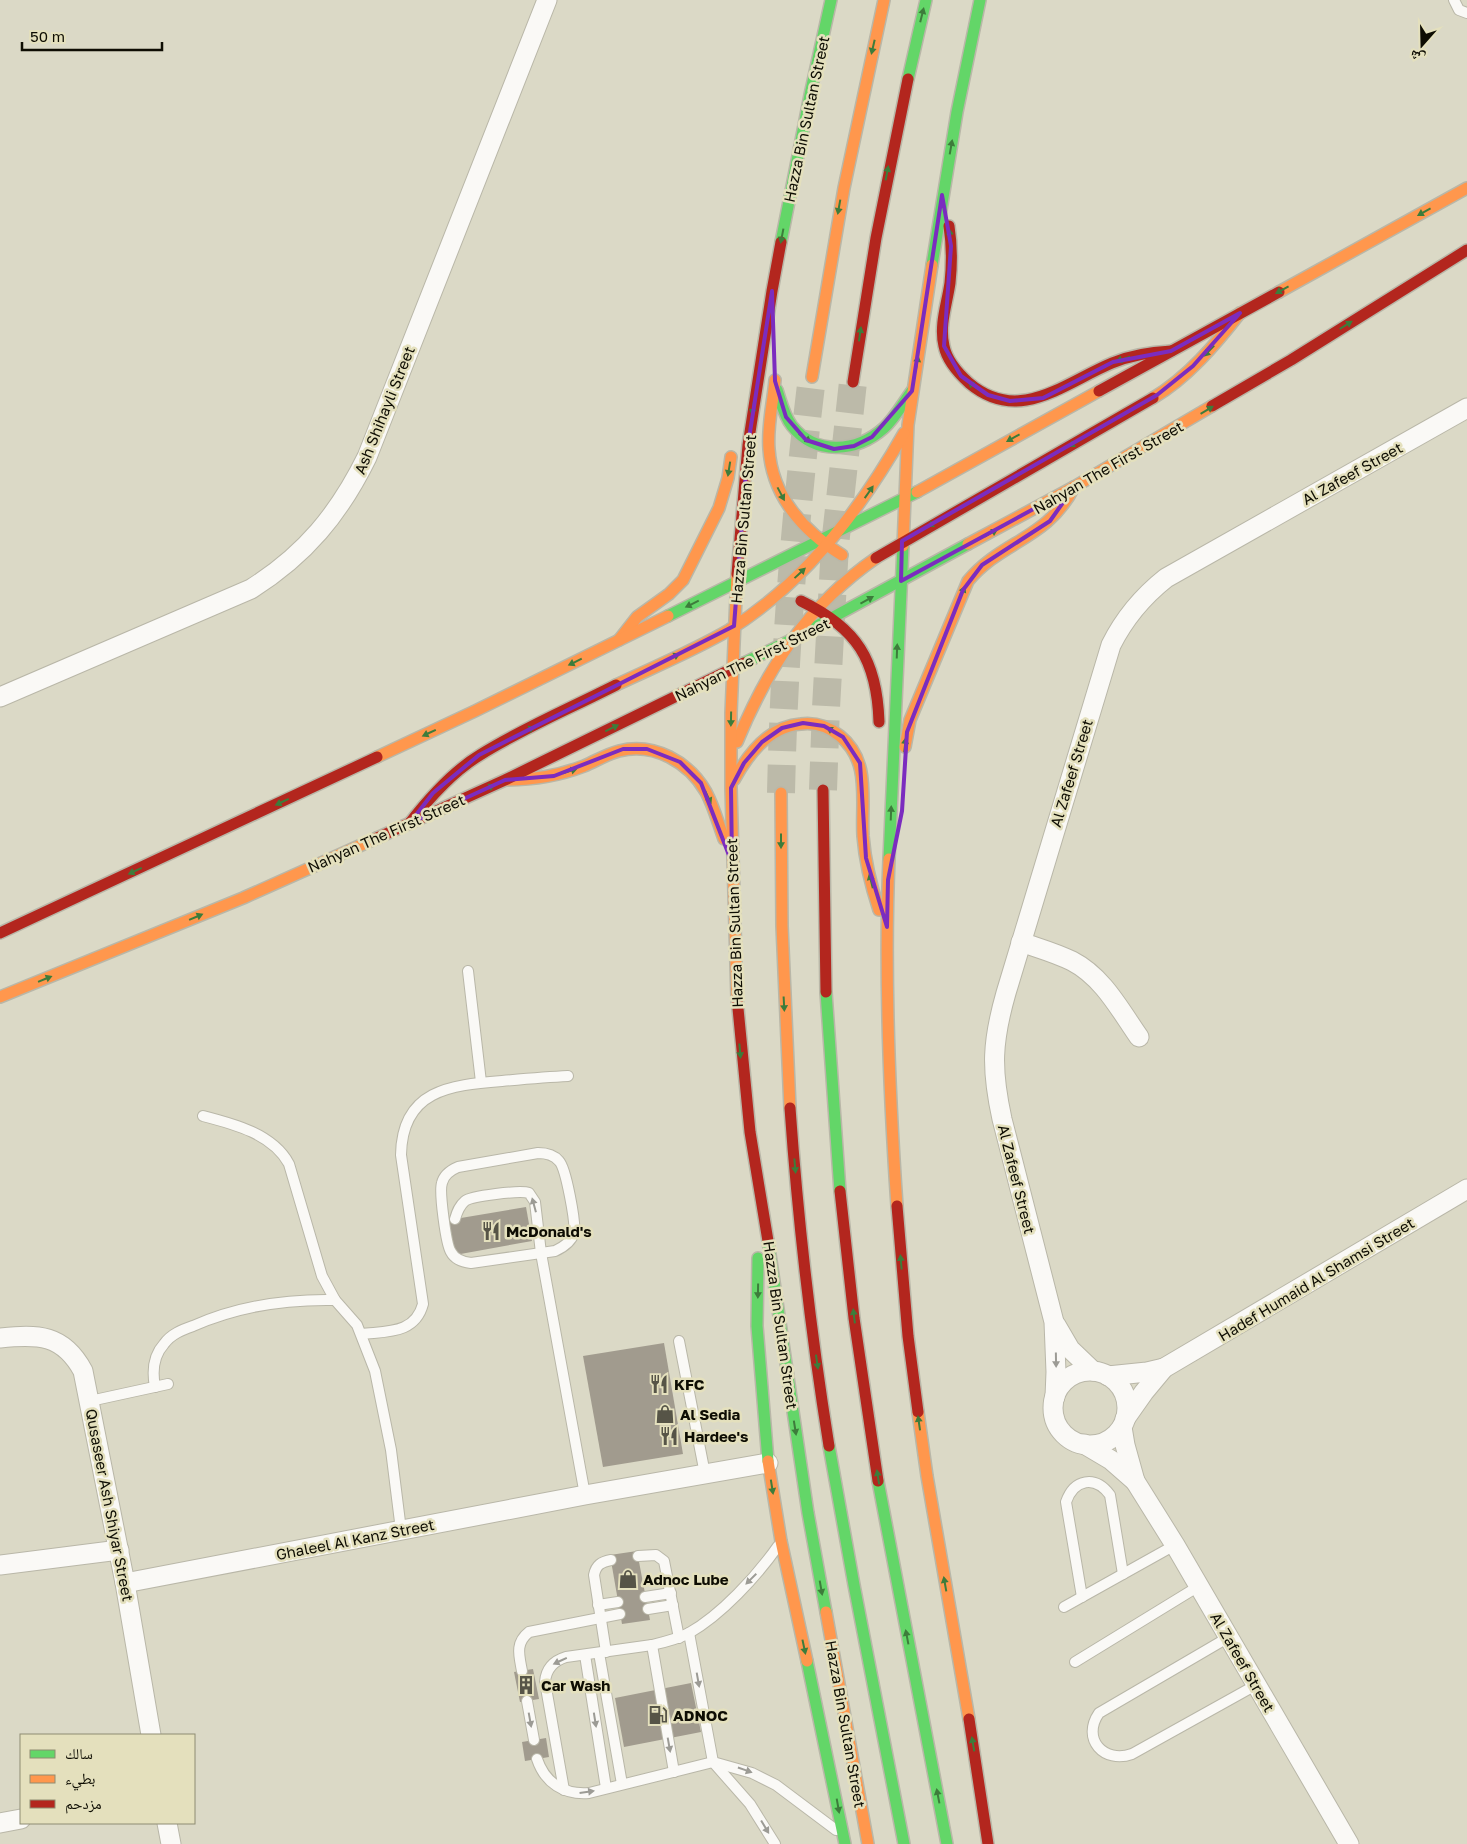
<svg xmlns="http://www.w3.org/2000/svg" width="1467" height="1844" viewBox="0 0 1467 1844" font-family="'Golos Text','Noto Naskh Arabic',sans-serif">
	<rect width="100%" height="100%" fill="#dbd9c6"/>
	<g fill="#a19b8e">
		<polygon points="526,1207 532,1241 455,1255 449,1220"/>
		<polygon points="664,1343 683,1454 603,1467 583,1356"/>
		<polygon points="637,1551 650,1620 622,1624 610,1555"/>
		<polygon points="533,1669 539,1699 520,1702 514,1672"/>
		<polygon points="691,1683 701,1732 624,1747 615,1698"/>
		<polygon points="546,1738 549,1757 525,1761 522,1742"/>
	</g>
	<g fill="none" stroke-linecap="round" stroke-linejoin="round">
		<g stroke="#bcbaa9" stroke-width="28" stroke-dasharray="28 14" stroke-linecap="butt">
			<polyline points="823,790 826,708 835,545 853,382"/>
			<path d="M781,793c3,-140 14,-278 31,-416"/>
		</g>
		<g stroke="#b9b7a8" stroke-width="12">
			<g id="lane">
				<polyline points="1454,0 1459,10 1467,13"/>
				<polyline points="468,971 481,1082"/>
				<path d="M203,1116c31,8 70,18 86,48l33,112 13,24 22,25 18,46 16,79 10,80"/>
				<path d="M538,1153c8,0 16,2 21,8 7,7 17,62 15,72 -3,9 -10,14 -19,18l-84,12c-8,-1 -16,-3 -20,-11 -5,-7 -12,-61 -9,-69 2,-9 9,-13 16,-16z"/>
				<path d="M455,1219c2,-7 4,-13 10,-18 6,-5 55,-11 64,-8l6,9 6,51 44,242"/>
				<path d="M362,1334c25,-3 53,0 61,-30l-22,-149c1,-65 49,-70 101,-74 22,-2 44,-4 66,-5"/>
				<polyline points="679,1341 705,1474"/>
				<path d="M155,1387c-3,-16 -2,-31 9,-43 7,-10 18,-14 29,-18 45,-20 93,-27 142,-26"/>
				<polyline points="90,1401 168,1384"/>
				<polyline points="638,1556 656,1555 664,1561 679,1638"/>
				<polyline points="645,1597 671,1593"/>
				<path d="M1082,1597l-16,-95c8,-23 29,-27 44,-7l13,79"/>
				<polyline points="598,1605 618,1602"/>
				<polyline points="1064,1607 1175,1545"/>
				<polyline points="648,1609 673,1605"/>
				<polyline points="689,1633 713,1762 750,1804 775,1844"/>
				<path d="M1229,1637l-130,76c-18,26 5,51 33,41l124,-69"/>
				<polyline points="652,1645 674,1772"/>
				<path d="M606,1652l-12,-77c2,-10 7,-13 17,-15"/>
				<polyline points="599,1653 622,1784"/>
				<polyline points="585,1655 606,1788"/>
				<polyline points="1075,1662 1199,1586"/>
				<path d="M522,1671c-3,-16 -7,-28 7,-39l91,-18"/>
				<polyline points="527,1701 534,1740"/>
				<path d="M537,1759c8,24 27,36 52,34l124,-31 39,11 24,12 60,45"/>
				<path d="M564,1790l-19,-108c1,-13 8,-21 21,-25l86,-12c13,-3 26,-6 37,-12 32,-18 68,-57 89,-87"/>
			</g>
		</g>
		<g stroke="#b9b7a8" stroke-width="21">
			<g id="street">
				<path d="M0,697l251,-108c54,-34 88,-75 116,-132l180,-457"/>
				<path d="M1021,942c17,6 35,11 51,19 31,16 48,49 67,76"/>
				<polyline points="1056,1325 1070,1349 1093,1371"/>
				<path d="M0,1338c38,-4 63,-4 83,33l42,212 26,152"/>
				<circle cx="1090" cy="1408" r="37"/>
				<polyline points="1108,1376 1147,1372 1164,1368"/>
				<path d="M1055,1397l1,-25 -2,-50 -52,-203c-11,-50 -10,-77 4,-126l105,-348c14,-28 31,-48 55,-67l301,-170"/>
				<polyline points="1125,1419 1144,1392 1164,1368 1467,1189"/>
				<polyline points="1122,1427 1125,1445 1135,1481 1175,1545 1349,1844"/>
				<polyline points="1084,1444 1111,1460 1135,1481"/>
				<polyline points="0,1565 119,1550"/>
				<polyline points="125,1583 585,1495 768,1463"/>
				<polyline points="0,1823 21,1819"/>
				<polyline points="167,1823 171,1844"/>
			</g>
		</g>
		<g stroke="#b9b7a8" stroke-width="14">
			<g id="fast">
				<polyline points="908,79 926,0"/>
				<polyline points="781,242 810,95 831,0"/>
				<polyline points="932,265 957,112 980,0"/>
				<path d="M777,390c4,12 7,26 15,36 24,30 65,26 92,2 11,-10 19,-25 28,-37"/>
				<polyline points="668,616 917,492"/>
				<polyline points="744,663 789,641 968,544"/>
				<polyline points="889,859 903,546"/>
				<polyline points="826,992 840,1191"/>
				<polyline points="768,1241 808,1513 826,1612"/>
				<polyline points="758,1258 757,1326 768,1461"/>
				<polyline points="829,1446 854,1585 904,1844"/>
				<polyline points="878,1481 947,1844"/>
				<polyline points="807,1661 845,1844"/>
			</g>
		</g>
		<g stroke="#b9b7a8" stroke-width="14">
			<g id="slow">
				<polyline points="1279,292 1467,188"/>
				<polyline points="812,377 844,188 884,0"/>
				<path d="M775,380c-2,23 -8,46 -6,69 3,47 34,82 73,106"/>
				<path d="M1153,398c34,-20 63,-54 87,-85"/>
				<polyline points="917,492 1099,391"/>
				<polyline points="968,544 1074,487 1212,406"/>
				<polyline points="903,546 908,425 932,265"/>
				<polyline points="619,640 637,617 669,594 683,580 719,508 728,478 731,457"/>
				<path d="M616,685c38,-18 77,-34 113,-55 76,-47 132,-121 175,-197"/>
				<path d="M737,742c31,-75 71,-137 139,-184"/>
				<path d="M905,747l5,-27 58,-139c34,-41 79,-41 106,-94"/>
				<polyline points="377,757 475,711 668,616"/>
				<path d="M505,780c27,0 53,-4 79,-14 12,-5 23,-12 35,-15 35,-9 70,11 87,41 8,15 12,31 18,47"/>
				<path d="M734,780c14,-26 35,-54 67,-56 15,-2 28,3 39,12 31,25 21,64 23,100 2,25 8,50 16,74"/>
				<polyline points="781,793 782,926 790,1108"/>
				<path d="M889,859c-5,116 0,231 8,347"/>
				<polyline points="0,997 243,898 377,838"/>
				<polyline points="737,998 731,788 731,713 737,574"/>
				<polyline points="918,1412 927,1476 969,1719"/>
				<polyline points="768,1461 781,1541 807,1661"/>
				<polyline points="826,1612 868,1844"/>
			</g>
		</g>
		<g stroke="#b9b7a8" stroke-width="14">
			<g id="jam">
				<path d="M949,226c3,19 3,38 1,57 -3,21 -11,42 -6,63 3,15 14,27 25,37 50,42 95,0 143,-20 19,-8 39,-11 59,-12"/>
				<polyline points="853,382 876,238 908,79"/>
				<polyline points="1099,391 1279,292"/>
				<polyline points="1212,406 1291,360 1467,250"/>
				<polyline points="876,558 1153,398"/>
				<polyline points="737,574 748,445 772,291 781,242"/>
				<path d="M801,601c56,27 76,59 78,121"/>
				<polyline points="823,790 826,992"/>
				<path d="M409,824c20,-26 43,-52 71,-69 43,-27 91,-47 136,-70"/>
				<polyline points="377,838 505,780 744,663"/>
				<polyline points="0,933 377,757"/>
				<polyline points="737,998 750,1132 768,1241"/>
				<path d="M790,1108c8,113 21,226 39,338"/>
				<polyline points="840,1191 854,1318 878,1481"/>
				<polyline points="897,1206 908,1336 918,1412"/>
				<polyline points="969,1719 988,1844"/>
			</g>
		</g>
		<use href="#lane" stroke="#faf9f6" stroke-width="10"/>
		<use href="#street" stroke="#faf9f6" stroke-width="19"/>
		<use href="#fast" stroke="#63d668" stroke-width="11"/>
		<use href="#slow" stroke="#ff974d" stroke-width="11"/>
		<use href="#jam" stroke="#b3261e" stroke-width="11"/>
	</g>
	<defs><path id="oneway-solid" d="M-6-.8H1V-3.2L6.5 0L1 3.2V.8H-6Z" transform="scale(1.25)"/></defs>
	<g fill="#3d7c3b">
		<use href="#oneway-solid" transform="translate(922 15) rotate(-76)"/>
		<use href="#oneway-solid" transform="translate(873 47) rotate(103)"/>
		<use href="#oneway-solid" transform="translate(951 147) rotate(-80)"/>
		<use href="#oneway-solid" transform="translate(887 173) rotate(-79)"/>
		<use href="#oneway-solid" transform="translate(839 207) rotate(100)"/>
		<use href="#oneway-solid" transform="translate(1424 212) rotate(151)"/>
		<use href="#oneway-solid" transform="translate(782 236) rotate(101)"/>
		<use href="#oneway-solid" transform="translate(950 236) rotate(-96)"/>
		<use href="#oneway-solid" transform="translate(1282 290) rotate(151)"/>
		<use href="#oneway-solid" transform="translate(1346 325) rotate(-32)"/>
		<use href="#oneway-solid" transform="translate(860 334) rotate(-82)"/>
		<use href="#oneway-solid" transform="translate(1209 351) rotate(134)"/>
		<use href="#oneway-solid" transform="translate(1123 359) rotate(163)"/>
		<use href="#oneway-solid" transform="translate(917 363) rotate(-81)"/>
		<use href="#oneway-solid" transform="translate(974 386) rotate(-144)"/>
		<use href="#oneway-solid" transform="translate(753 408) rotate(98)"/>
		<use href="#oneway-solid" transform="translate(1207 410) rotate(-31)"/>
		<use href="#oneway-solid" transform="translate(805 438) rotate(34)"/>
		<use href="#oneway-solid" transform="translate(1013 438) rotate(151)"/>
		<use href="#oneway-solid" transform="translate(1075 443) rotate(150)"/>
		<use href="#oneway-solid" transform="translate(729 469) rotate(99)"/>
		<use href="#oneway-solid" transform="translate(869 492) rotate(-55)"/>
		<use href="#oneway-solid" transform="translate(781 494) rotate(62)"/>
		<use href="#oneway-solid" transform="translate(934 523) rotate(150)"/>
		<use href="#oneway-solid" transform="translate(991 533) rotate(-29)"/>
		<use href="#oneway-solid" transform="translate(800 573) rotate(-43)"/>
		<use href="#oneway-solid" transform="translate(962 593) rotate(-66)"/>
		<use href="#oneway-solid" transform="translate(867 600) rotate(-29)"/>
		<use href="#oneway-solid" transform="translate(692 604) rotate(154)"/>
		<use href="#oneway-solid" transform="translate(897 651) rotate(-88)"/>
		<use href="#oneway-solid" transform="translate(673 657) rotate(-26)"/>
		<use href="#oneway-solid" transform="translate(575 662) rotate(154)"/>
		<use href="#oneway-solid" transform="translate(731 719) rotate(91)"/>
		<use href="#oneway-solid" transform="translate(612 728) rotate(-26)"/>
		<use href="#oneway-solid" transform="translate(528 730) rotate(-26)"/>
		<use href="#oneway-solid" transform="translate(833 731) rotate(-151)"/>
		<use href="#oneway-solid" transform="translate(429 733) rotate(155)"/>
		<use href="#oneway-solid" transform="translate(905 745) rotate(-84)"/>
		<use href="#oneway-solid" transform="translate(570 771) rotate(-18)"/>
		<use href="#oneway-solid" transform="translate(488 788) rotate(-25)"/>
		<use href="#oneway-solid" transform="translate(708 797) rotate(65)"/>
		<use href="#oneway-solid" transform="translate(282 802) rotate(155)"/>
		<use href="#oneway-solid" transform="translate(891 813) rotate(-88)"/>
		<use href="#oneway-solid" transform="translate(781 841) rotate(90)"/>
		<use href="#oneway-solid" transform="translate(135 871) rotate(155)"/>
		<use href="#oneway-solid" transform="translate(871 881) rotate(-104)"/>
		<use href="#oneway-solid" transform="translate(196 917) rotate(-23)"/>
		<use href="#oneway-solid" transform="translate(45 979) rotate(-22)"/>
		<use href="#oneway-solid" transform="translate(784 1004) rotate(87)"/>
		<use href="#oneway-solid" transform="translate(740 1051) rotate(85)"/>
		<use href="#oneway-solid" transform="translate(795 1166) rotate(85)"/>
		<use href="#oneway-solid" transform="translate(901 1262) rotate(-95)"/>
		<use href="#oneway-solid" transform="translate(758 1291) rotate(91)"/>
		<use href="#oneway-solid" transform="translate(854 1316) rotate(-97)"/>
		<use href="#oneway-solid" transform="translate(817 1362) rotate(82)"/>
		<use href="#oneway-solid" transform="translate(919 1423) rotate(-98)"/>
		<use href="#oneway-solid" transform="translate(795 1428) rotate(81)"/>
		<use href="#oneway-solid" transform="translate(878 1477) rotate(-99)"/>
		<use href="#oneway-solid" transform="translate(772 1487) rotate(81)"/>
		<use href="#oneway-solid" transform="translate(945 1584) rotate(-100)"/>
		<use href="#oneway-solid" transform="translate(821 1588) rotate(80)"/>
		<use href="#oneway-solid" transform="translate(907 1637) rotate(-101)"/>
		<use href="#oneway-solid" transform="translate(804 1647) rotate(78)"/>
		<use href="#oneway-solid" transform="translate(973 1744) rotate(-100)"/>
		<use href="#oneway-solid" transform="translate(938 1796) rotate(-101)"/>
		<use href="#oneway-solid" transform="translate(838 1806) rotate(80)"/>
	</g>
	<g fill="#9c9b95">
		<use href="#oneway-solid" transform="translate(534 1205) rotate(-105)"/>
		<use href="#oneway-solid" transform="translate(1056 1360) rotate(89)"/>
		<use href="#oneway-solid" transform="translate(751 1579) rotate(135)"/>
		<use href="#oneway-solid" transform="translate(560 1661) rotate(155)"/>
		<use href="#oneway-solid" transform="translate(698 1680) rotate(80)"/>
		<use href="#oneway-solid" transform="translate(530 1720) rotate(80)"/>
		<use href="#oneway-solid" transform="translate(595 1720) rotate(81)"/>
		<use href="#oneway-solid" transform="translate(669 1745) rotate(80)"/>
		<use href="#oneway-solid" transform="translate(745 1770) rotate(19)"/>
		<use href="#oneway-solid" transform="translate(587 1792) rotate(-8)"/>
		<use href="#oneway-solid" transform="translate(765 1827) rotate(59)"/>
	</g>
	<path fill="none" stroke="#7b2cbf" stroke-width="4" stroke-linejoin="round" d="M942,195l9,51 -7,100 17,30 27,19 22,6 33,-3 70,-36 58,-11 69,-38 -47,53 -36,29 -255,146 -1,40 173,-94 -24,34 -68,44 -19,25 -56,142 -5,79 -14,69 -1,47 -21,-69 -6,-95 -17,-26 -19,-11 -21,-3 -21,5 -20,14 -18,21 -13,25 1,75 -31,-80 -21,-21 -33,-13h-24l-69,27 -49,4 -96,44 24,-31 46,-38 255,-129 14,-181 24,-154 3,90 11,36 20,23 28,9 20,-3 18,-9 40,-46z"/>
	<defs>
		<g id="restaurant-bare" transform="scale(1.5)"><path d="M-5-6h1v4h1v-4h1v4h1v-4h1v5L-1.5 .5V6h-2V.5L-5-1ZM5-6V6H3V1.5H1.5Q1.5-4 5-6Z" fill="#565447" stroke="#e4e0bd" stroke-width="2.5" paint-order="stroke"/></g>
		<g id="shop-bare" transform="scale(1.5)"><path d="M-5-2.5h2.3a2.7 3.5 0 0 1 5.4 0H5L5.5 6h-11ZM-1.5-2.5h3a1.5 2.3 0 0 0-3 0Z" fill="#565447" stroke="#e4e0bd" stroke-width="2.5" paint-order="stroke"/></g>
		<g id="building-bare" transform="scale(1.5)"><path d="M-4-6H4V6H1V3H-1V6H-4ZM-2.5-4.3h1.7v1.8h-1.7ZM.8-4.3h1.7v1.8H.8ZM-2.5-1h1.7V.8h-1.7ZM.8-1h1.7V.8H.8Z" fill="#565447" stroke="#e4e0bd" stroke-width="2.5" paint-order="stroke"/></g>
		<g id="fuel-bare" transform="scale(1.5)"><path d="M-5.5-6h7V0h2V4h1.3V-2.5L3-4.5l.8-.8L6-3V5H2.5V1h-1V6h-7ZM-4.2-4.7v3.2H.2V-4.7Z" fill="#565447" stroke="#e4e0bd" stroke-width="2.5" paint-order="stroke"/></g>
	</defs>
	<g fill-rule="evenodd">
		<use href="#restaurant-bare" x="491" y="1231"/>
		<use href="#restaurant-bare" x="659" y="1384"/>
		<use href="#shop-bare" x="665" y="1414"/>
		<use href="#restaurant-bare" x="669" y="1436"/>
		<use href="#shop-bare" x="628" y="1579"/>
		<use href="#building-bare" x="526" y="1685"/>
		<use href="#fuel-bare" x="658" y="1715"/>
	</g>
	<g text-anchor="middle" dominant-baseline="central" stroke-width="5" stroke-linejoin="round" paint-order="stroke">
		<g font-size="15" fill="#0e0d03" stroke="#e4e0bd">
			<text transform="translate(806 119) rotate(-78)">Hazza Bin Sultan Street</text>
			<text transform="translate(384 410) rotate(-68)">Ash Shihayli Street</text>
			<text transform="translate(1108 467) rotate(-30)">Nahyan The First Street</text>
			<text transform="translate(1352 473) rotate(-29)">Al Zafeef Street</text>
			<text transform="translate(743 519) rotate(-85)">Hazza Bin Sultan Street</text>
			<text transform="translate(752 659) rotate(-26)">Nahyan The First Street</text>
			<text transform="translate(1071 773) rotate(-73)">Al Zafeef Street</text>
			<text transform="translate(386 833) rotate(-24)">Nahyan The First Street</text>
			<text transform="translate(734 923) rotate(-92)">Hazza Bin Sultan Street</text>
			<text transform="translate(1017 1179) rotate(76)">Al Zafeef Street</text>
			<text transform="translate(1316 1279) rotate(-31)">Hadef Humaid Al Shamsi Street</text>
			<text transform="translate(781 1325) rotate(82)">Hazza Bin Sultan Street</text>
			<text transform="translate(110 1505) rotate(79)">Qusaseer Ash Shiyar Street</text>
			<text transform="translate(355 1539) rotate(-11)">Ghaleel Al Kanz Street</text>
			<text transform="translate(1243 1662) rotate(60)">Al Zafeef Street</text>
			<text transform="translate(846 1724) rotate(80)">Hazza Bin Sultan Street</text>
		</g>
		<g font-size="15" font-weight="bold" fill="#0e0d03" stroke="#e4e0bd" text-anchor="start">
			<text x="506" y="1231">McDonald's</text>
			<text x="674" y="1384">KFC</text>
			<text x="680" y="1414">Al Sedia</text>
			<text x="684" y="1436">Hardee's</text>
			<text x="643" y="1579">Adnoc Lube</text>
			<text x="541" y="1685">Car Wash</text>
			<text x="673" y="1715">ADNOC</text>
		</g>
	</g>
	<rect x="20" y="1734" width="175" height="90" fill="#e4e0bd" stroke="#8e8c73"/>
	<rect x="30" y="1750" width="25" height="8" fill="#63d668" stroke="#8e8c73"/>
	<text x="65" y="1759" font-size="15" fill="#0e0d03">سالك</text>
	<rect x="30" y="1775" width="25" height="8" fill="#ff974d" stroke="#8e8c73"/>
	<text x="65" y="1784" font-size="15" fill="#0e0d03">بطيء</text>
	<rect x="30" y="1800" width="25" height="8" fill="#b3261e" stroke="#8e8c73"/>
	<text x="65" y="1809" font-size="15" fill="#0e0d03">مزدحم</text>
	<g transform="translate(1422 45) rotate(200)" stroke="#e4e0bd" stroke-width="4" paint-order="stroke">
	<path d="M0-4L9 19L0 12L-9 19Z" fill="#0e0d03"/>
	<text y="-8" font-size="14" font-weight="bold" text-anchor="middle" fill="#0e0d03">ش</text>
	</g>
	<path d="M22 42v8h140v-8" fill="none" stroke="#0e0d03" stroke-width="2.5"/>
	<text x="30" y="42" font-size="15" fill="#0e0d03" stroke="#e4e0bd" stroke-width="4" paint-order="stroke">50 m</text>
</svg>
